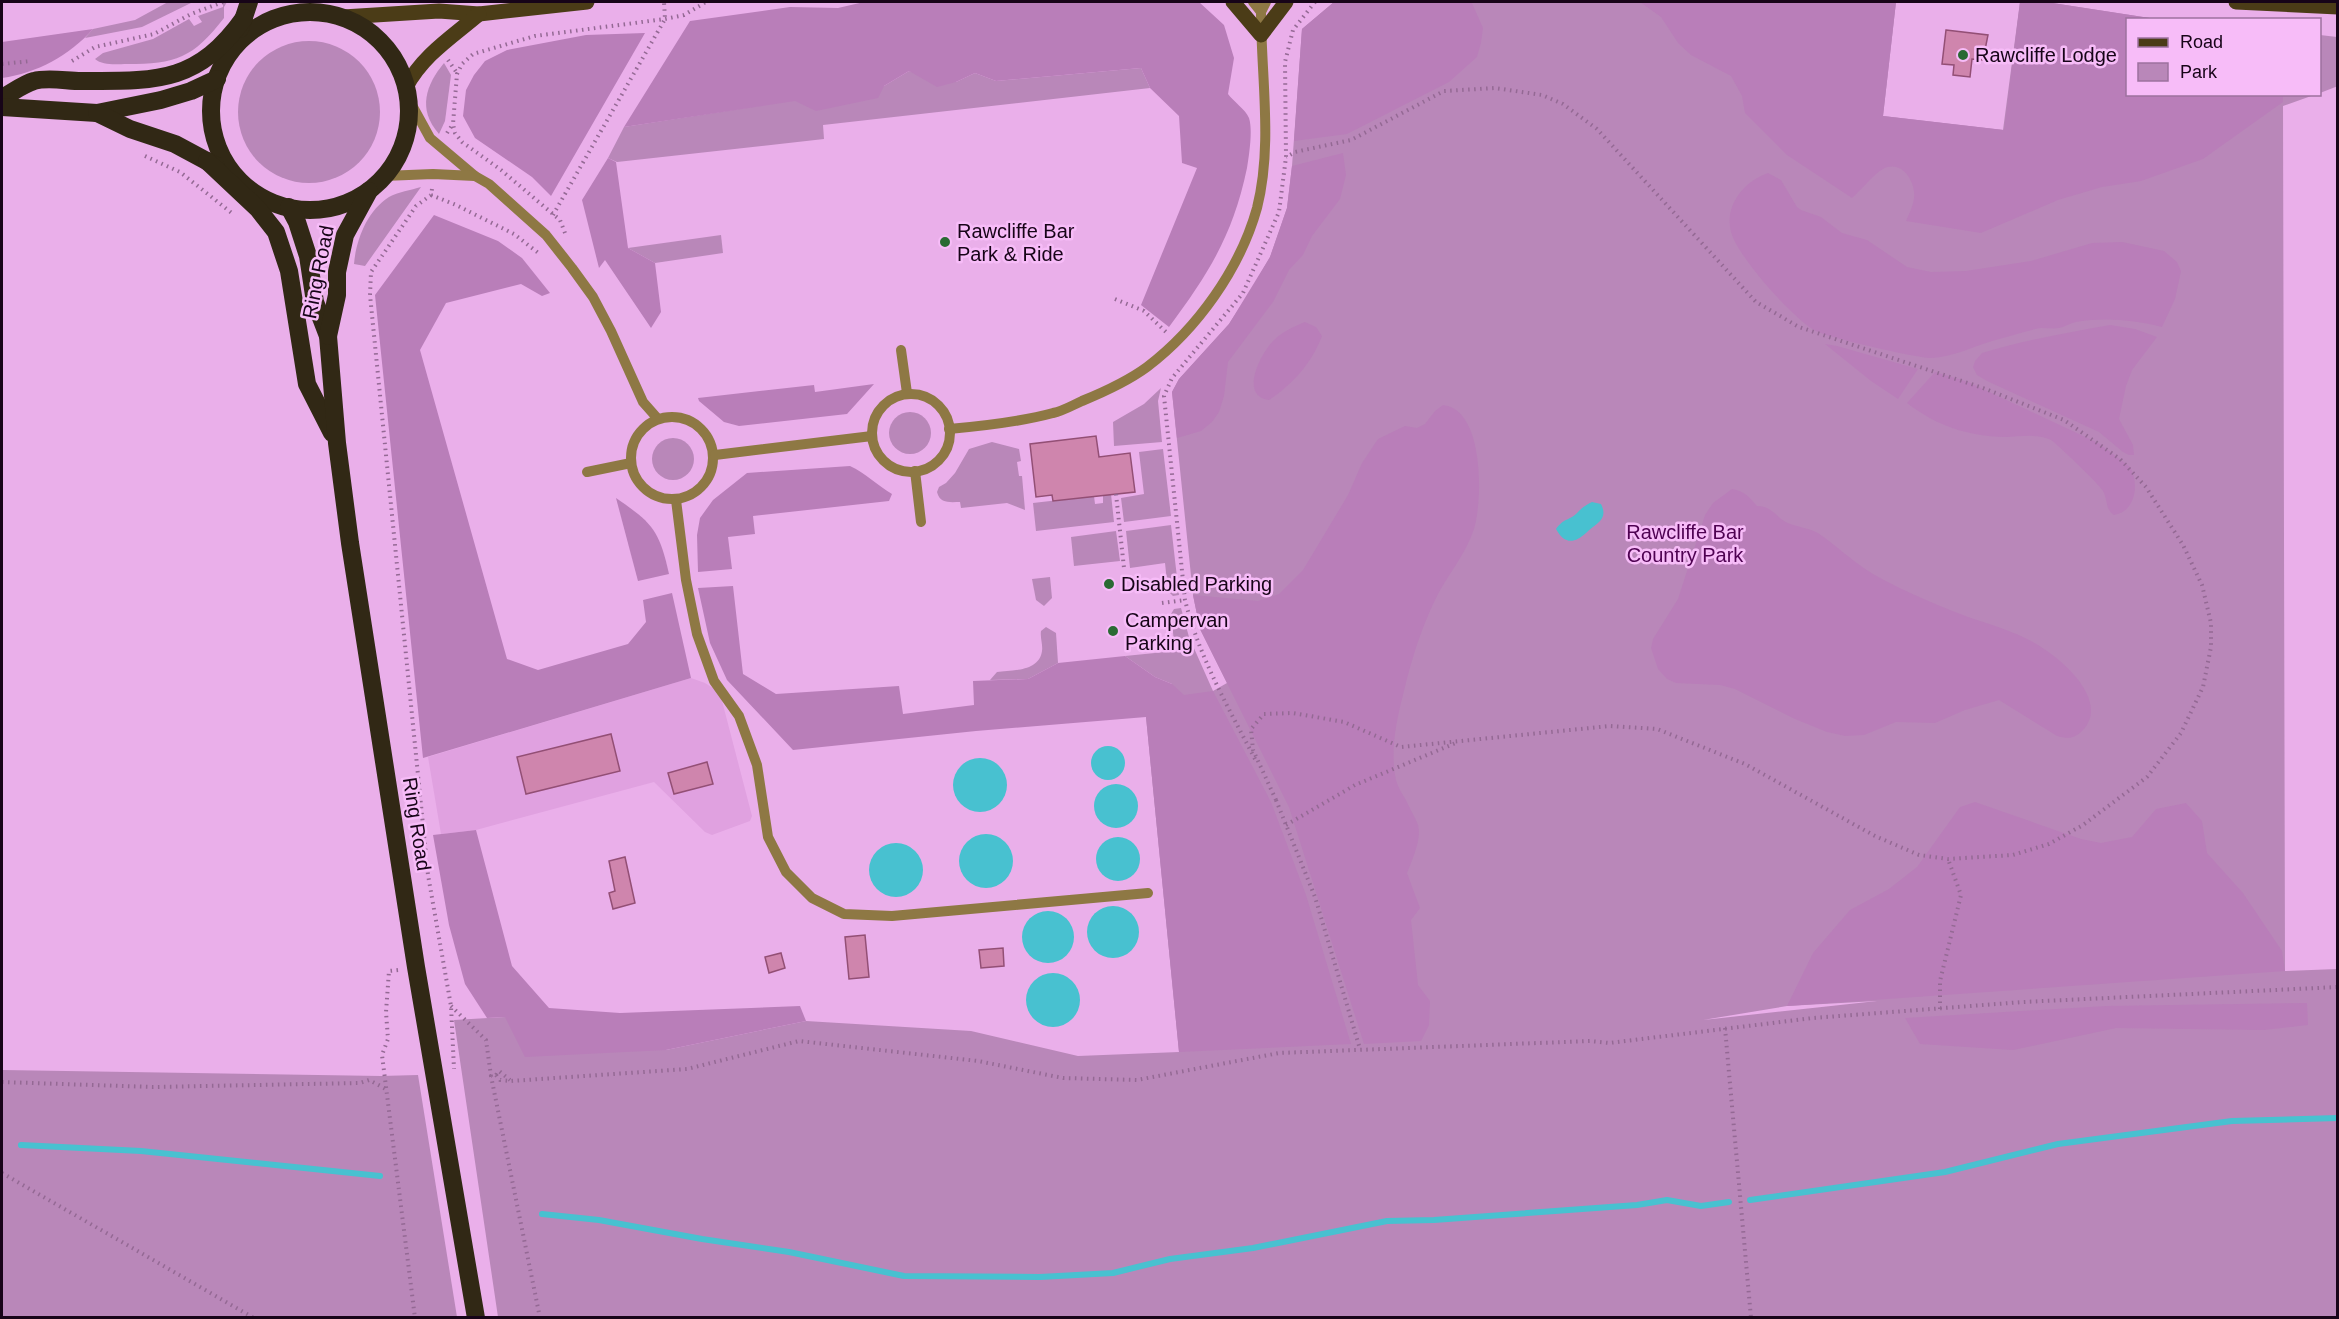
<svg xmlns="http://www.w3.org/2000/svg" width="2339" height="1319" viewBox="0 0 2339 1319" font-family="Helvetica,sans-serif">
	<rect width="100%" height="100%" fill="#eaafea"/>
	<polygon fill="#e0a1e0" points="691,678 705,683 716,690 721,697 752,816 750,821 712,835 705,832 654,782 476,830 441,834 428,757"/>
	<g fill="#b987b9" fill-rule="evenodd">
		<polygon points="168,2 193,2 142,27 85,38 93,29 135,20"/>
		<path d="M223,2h4l-3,5v11c-31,40 -48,46 -97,46 -10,0 -24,2 -32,-5l8,-6 50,-14 36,-20 5,7 8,-4 -4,-6 25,-9z"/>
		<path d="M1334,2h562l-13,114 120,14 17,-128h26l110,17 -28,1v74l186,1 -31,11 2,865 52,-2v348h-1839l-44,-297 51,-3 161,33 140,-29 165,10 107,25 101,-4 -33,-335 26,-33 -17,-7 -30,-21 50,-5 -4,-37 3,-5 7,-1 8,29 24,54 14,-8 -27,-54 -7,-34 -21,-203 7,-13 50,-55 22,-34 19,-33 17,-49 5,-42 10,-137zM1877,1001l-174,19 84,-14z"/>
		<polygon points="2320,35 2337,37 2338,86 2320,93"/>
		<circle cx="309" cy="112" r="71"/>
		<path d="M444,63l7,12 -6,46 -6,13c-22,-25 -13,-49 5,-71z"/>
		<polygon points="1141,68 1150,88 823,125 824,139 617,162 608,158 624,127 884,86 909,71 956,82 975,73 996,81"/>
		<path d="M421,187l-56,79 -11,-2c2,-24 13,-53 35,-67 9,-5 22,-7 32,-10z"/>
		<polygon points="721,235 723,253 655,263 628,248"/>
		<polygon points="1161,388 1158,401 1162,442 1114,446 1113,422 1144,404"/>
		<circle cx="910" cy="433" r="21"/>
		<circle cx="673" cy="459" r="21"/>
		<path d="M992,442l27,7 2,12 -4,1 2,14h3l3,34 -18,-7 -46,5 -1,-6c-10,0 -20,2 -23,-10l2,-5 7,-4 9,-10 14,-24z"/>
		<polygon points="1163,449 1171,516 1124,522 1121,498 1144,494 1139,452"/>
		<polygon points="1111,494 1114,522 1036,531 1033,503 1094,496 1095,504 1103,503 1103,495"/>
		<polygon points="1171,525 1179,595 1173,596 1168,591 1165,563 1130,568 1126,531"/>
		<polygon points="1116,531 1120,561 1074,566 1071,537"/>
		<polygon points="1050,577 1052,598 1044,606 1036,600 1032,579"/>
		<path d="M1046,627l10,6 2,30 -30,16 -38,1 7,-8c15,-2 42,0 45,-21 1,-6 -2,-13 -1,-20z"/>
		<polygon points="2,1070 381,1076 418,1075 457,1317 2,1317"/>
	</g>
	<g fill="#b97eb9">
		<path d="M864,2h335l25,23 10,33 -6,36c5,7 18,16 21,24 4,12 0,38 -2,50 -14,67 -38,105 -78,159l-28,-22 56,-137 -15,-5 -3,-47 -29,-28 -9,-20 -145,13 -21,-8 -19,9 -19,5 -28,-16 -25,15 -6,12 -62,13 -21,-10 -171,26 66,-106 100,-14 48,1z"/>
		<polygon points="1334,2 1476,2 1472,3 1483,28 1481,43 1477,57 1449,82 1347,134 1294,141 1302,29"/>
		<path d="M1640,2h256l-13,114 121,14 16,-128h26l110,17 -28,1v74h155v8l-80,57 -62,22 -39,6 -44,13 -77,33 -75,-12c3,-7 7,-15 8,-23 2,-16 -12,-39 -31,-29 -9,5 -22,21 -31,29l-65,-43 -42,-42 -3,-17 -11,-20 -40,-21 -13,-12 -17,-26z"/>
		<path d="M93,29c-24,27 -56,44 -91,49v-36z"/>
		<polygon points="645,33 551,196 532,177 475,138 463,116 466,90 474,75 485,61 507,50 586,35"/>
		<polygon points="1343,153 1346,175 1340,199 1312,236 1303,255 1289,270 1273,302 1228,362 1224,396 1219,412 1212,422 1201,431 1177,438 1172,392 1179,379 1229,324 1270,257 1287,208 1292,166"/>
		<polygon points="608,158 616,162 628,248 655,263 661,312 651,328 605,260 599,268 582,200"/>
		<path d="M1768,173l13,7 16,27 4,3 20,7 21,16 25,7 40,27 24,5 35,-1 65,-10 61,-18 30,-1 42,9 13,11 4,9 -6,28 -13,28c-29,-7 -56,-10 -86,-5 -6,1 -11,5 -17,6 -6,1 -12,0 -18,0 -17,3 -33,9 -49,13 -20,6 -39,16 -61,17 -10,1 -105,-21 -115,-27 -22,-11 -79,-75 -85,-99 -7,-26 13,-51 37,-59z"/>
		<polygon points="434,215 498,241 522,258 550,293 542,296 521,284 446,303 420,350 507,659 538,670 628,644 646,622 643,600 672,593 691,678 423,758 375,295"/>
		<path d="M1305,322l11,5 6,9c-10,27 -30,49 -53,64 -30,-4 -9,-45 4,-59 10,-10 20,-14 32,-19z"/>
		<path d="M2110,325l25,4 22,8 -25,33 -6,16 -7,33 14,26 1,10h-5l-6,-3 -24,-20 -112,-51 -10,-6 -4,-8 2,-6 7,-8c42,-13 84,-20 128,-28z"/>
		<polygon points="1825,344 1837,346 1918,369 1898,399 1871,381"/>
		<path d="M1935,372l33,10 130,61 32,24c10,18 5,45 -16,48 -9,-6 -6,-15 -11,-24 -2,-5 -47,-48 -52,-51 -14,-7 -31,-3 -46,-3 -38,-1 -68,-11 -98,-34z"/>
		<polygon points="874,384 847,414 739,426 724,422 699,401 698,398 814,385 815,392"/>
		<path d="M1443,405c41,4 40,94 31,124 -8,25 -25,44 -37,67 -16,32 -26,65 -34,99 -7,27 -13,57 -7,85 2,7 6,14 10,20 3,8 9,16 12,25 4,14 -6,35 -11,48l13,35 -9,12 7,65 12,16 -1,24 -8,16 -57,3 -75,-237 -89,-178 -7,-34 65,6 21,-7 24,-24 45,-75 14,-32 16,-24 27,-13 12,2 8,-4 10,-13z"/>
		<path d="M850,466c15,7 27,19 42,28l-3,7 -136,15 2,18 -27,3 4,32 -34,3 -1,-37 3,-17 13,-18 34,-27z"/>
		<path d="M1732,489c13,2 17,8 25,17 13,0 17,8 27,15 10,6 23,6 34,12 19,13 35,29 55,41 26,15 66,32 95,43 27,9 56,17 79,34 22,15 62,53 35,80 -8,8 -15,8 -25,5l-58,-36 -34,10 -30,13 -39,-1 -32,13 -19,1 -18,-4 -32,-13 -60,-30 -15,-4 -44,-2 -9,-4 -9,-10 -7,-21 2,-9 25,-40 27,-84 8,-12z"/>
		<path d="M616,498c36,25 43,31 53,76l-31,7z"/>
		<polygon points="733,586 743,674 776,694 899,686 903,714 974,705 973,681 1028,679 1058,663 1125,656 1155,677 1172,684 1184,695 1213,691 1271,802 1306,895 1351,1044 1179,1052 1146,717 976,731 793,750 727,680 710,643 698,588"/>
		<polygon points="1975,802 2081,839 2101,843 2132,837 2156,809 2186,803 2202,821 2207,853 2243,893 2282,951 2285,971 1787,1006 1813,953 1850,910 1889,889 1917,867 1960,807"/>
		<polygon points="476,830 512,966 549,1008 620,1013 800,1006 806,1021 666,1050 525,1057 505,1017 487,1018 465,984 449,925 433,835"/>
		<polygon points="2307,1003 2308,1025 2264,1030 2116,1028 2013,1050 1920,1044 1905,1018 2106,1006"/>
	</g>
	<g fill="#48c1d0">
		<path d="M1592,502l9,2c8,16 -5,19 -15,29 -12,11 -22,11 -30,-4 8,-11 12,-8 20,-15 6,-6 8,-8 16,-12z"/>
		<circle cx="1108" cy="763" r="17"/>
		<circle cx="980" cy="785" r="27"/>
		<circle cx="1116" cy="806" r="22"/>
		<circle cx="986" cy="861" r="27"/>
		<circle cx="1118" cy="859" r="22"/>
		<circle cx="896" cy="870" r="27"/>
		<circle cx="1113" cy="932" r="26"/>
		<circle cx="1048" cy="937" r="26"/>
		<circle cx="1053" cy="1000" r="27"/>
	</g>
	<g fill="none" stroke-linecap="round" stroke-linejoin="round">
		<g stroke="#48c1d0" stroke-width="6">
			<polyline points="21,1145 141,1151 380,1176"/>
			<polyline points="1750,1200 1945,1172 2058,1144 2232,1121 2338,1118"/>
			<polyline points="542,1214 599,1220 702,1239 789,1252 904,1276 1040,1277 1113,1273 1170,1259 1253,1248 1387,1221 1434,1220 1637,1205 1667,1200 1701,1206 1729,1202"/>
		</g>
	</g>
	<g fill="#cf85ad" stroke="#934f75" stroke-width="1.5">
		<polygon points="1946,30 1988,35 1983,60 1972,59 1970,77 1953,75 1954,65 1942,64"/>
		<polygon points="1096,436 1099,457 1130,453 1135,492 1053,501 1052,495 1036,497 1030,444"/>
		<polygon points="611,734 620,771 526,794 517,757"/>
		<polygon points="707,762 713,784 674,794 668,773"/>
		<polygon points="625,857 635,903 613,909 609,893 615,891 609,861"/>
		<polygon points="865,935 869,977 849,979 845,937"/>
		<polygon points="1003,948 1004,966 981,968 979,950"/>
		<polygon points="781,953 785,968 769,973 765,957"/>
	</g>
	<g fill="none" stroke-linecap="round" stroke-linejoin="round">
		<g stroke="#946994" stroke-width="4" stroke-dasharray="1.5 4.5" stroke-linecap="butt">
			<polyline points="448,60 457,73"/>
			<polyline points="72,61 95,47 154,34 191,14 223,2"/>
			<polyline points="2,64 31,61"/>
			<polyline points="447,133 453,124"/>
			<polyline points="145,156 180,172 233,214"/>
			<polyline points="432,189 431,195 416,206 371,272 370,295 428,875 451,1006 454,1069"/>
			<polyline points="431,195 456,205 514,234 541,255"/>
			<polyline points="553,215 665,19 664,2"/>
			<polyline points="565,233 560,220 501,170 462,142 455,133 453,124 457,74 462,64 473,54 535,36 665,19 684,15 706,2"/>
			<polyline points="1115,299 1144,311 1167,333"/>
			<polyline points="1116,494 1124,568"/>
			<polyline points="1162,603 1185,600"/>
			<path d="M1255,759c-27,-52 -56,-102 -70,-159l-21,-204 8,-18 71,-85 36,-81 7,-55 -1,-95 8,-32 22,-28"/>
			<polyline points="1276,800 1253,750 1251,729 1264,714 1293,713 1344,722 1401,747 1610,726 1657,729 1745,764 1875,836 1919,855 1948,859 2013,855 2049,844 2083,825 2147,777 2181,733 2203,687 2211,647 2211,623 2202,585 2183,545 2146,487 2120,459 2064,420 1983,388 1799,327 1756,302 1597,129 1563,104 1542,95 1495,88 1444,91 1351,140 1295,152 1286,157"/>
			<polyline points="1276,800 1315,897 1360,1049"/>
			<polyline points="1286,825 1355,785 1458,742"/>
			<polyline points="398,970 389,971 386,1012 388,1039 382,1055 415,1318"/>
			<polyline points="451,1006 486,1040 491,1076"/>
			<polyline points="1940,1009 1940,981 1961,895 1948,859"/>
			<polyline points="1725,1028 1751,1318"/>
			<polyline points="496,1075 499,1071 510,1080"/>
			<polyline points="2,1082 153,1087 360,1083 369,1080 386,1089"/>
			<polyline points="2,1173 254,1318"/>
			<polyline points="540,1318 491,1076 496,1075 500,1080 511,1081 687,1069 799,1041 978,1061 1063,1078 1137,1080 1279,1053 1590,1041 1609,1043 1813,1018 2023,1002 2338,987"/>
		</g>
		<g stroke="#8e7844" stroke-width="10">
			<polyline points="1253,2 1261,12"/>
			<polyline points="408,98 430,138 475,176 489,184 546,235 572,268 593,297 611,331 643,402 658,419"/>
			<polyline points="384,176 433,174 475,176"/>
			<polyline points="901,350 907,393"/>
			<circle cx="911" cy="433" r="39"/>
			<circle cx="672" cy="458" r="41"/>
			<path d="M949,429c34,-3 71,-7 104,-16 10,-2 20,-8 29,-12 22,-9 46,-20 65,-34 50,-38 93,-98 110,-159 16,-63 4,-132 4,-196l5,-10"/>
			<polyline points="715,455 872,436"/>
			<polyline points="915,471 921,522"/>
			<polyline points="587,472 631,463"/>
			<polyline points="676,500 686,580 697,634 714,681 739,716 757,765 768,837 786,872 812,898 844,914 892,916 1148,893"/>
		</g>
		<g stroke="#4b3c17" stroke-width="15">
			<polyline points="1233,2 1261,35 1286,2"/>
			<polyline points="2236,2 2338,7"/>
			<polyline points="343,17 439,11 479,14 587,2"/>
			<path d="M406,87c17,-32 46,-50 73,-73"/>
		</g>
		<g stroke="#312815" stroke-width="18">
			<circle cx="310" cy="111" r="99"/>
			<polyline points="240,29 249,2"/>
			<path d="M2,98c10,-5 21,-14 32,-17 13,-4 33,0 47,0 75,0 116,3 163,-63"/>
			<polyline points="2,107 97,113 161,100 191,91 217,79"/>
			<polyline points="97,113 130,129 175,144 216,166"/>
			<polyline points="207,161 258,209 276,232 289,271 307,384 332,433"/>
			<polyline points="289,207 297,222 308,256 315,302 328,336 337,443 350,543 416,967 476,1318"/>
			<polyline points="328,336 337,295 337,272 345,235 369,191"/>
		</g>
	</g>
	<g fill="#2a6a33" stroke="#f7bcf8" stroke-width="2">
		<circle cx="1963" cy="55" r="6"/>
		<circle cx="945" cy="242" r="6"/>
		<circle cx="1109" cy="584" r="6"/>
		<circle cx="1113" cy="631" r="6"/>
	</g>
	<g text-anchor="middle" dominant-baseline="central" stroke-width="5" stroke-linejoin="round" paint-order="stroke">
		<g font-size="20" fill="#170418" stroke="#f7bcf8" text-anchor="start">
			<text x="1975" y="55">Rawcliffe Lodge</text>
			<text x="957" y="231">Rawcliffe Bar<tspan x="957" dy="23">Park &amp; Ride</tspan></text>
			<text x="1121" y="584">Disabled Parking</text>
			<text x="1125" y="620">Campervan<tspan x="1125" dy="23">Parking</tspan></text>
		</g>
		<g font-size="20" fill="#170418" stroke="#f7bcf8">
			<text transform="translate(318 272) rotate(-79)">Ring Road</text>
			<text transform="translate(417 824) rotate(81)">Ring Road</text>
		</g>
		<g font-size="20" fill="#4e0151" stroke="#f7bcf8">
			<text x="1685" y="532">Rawcliffe Bar<tspan x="1685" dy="23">Country Park</tspan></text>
		</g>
	</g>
	<rect width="2339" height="1319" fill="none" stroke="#170418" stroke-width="6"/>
	<rect x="2126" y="18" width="195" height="78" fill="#f7bcf8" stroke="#9d729e" stroke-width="1.5"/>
	<rect x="2138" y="38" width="30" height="9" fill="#4b3c17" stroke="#9d729e" stroke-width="1.5"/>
	<text x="2180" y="48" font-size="18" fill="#170418">Road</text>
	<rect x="2138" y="63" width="30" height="18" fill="#b987b9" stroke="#9d729e" stroke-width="1.5"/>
	<text x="2180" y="78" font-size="18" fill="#170418">Park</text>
</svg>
